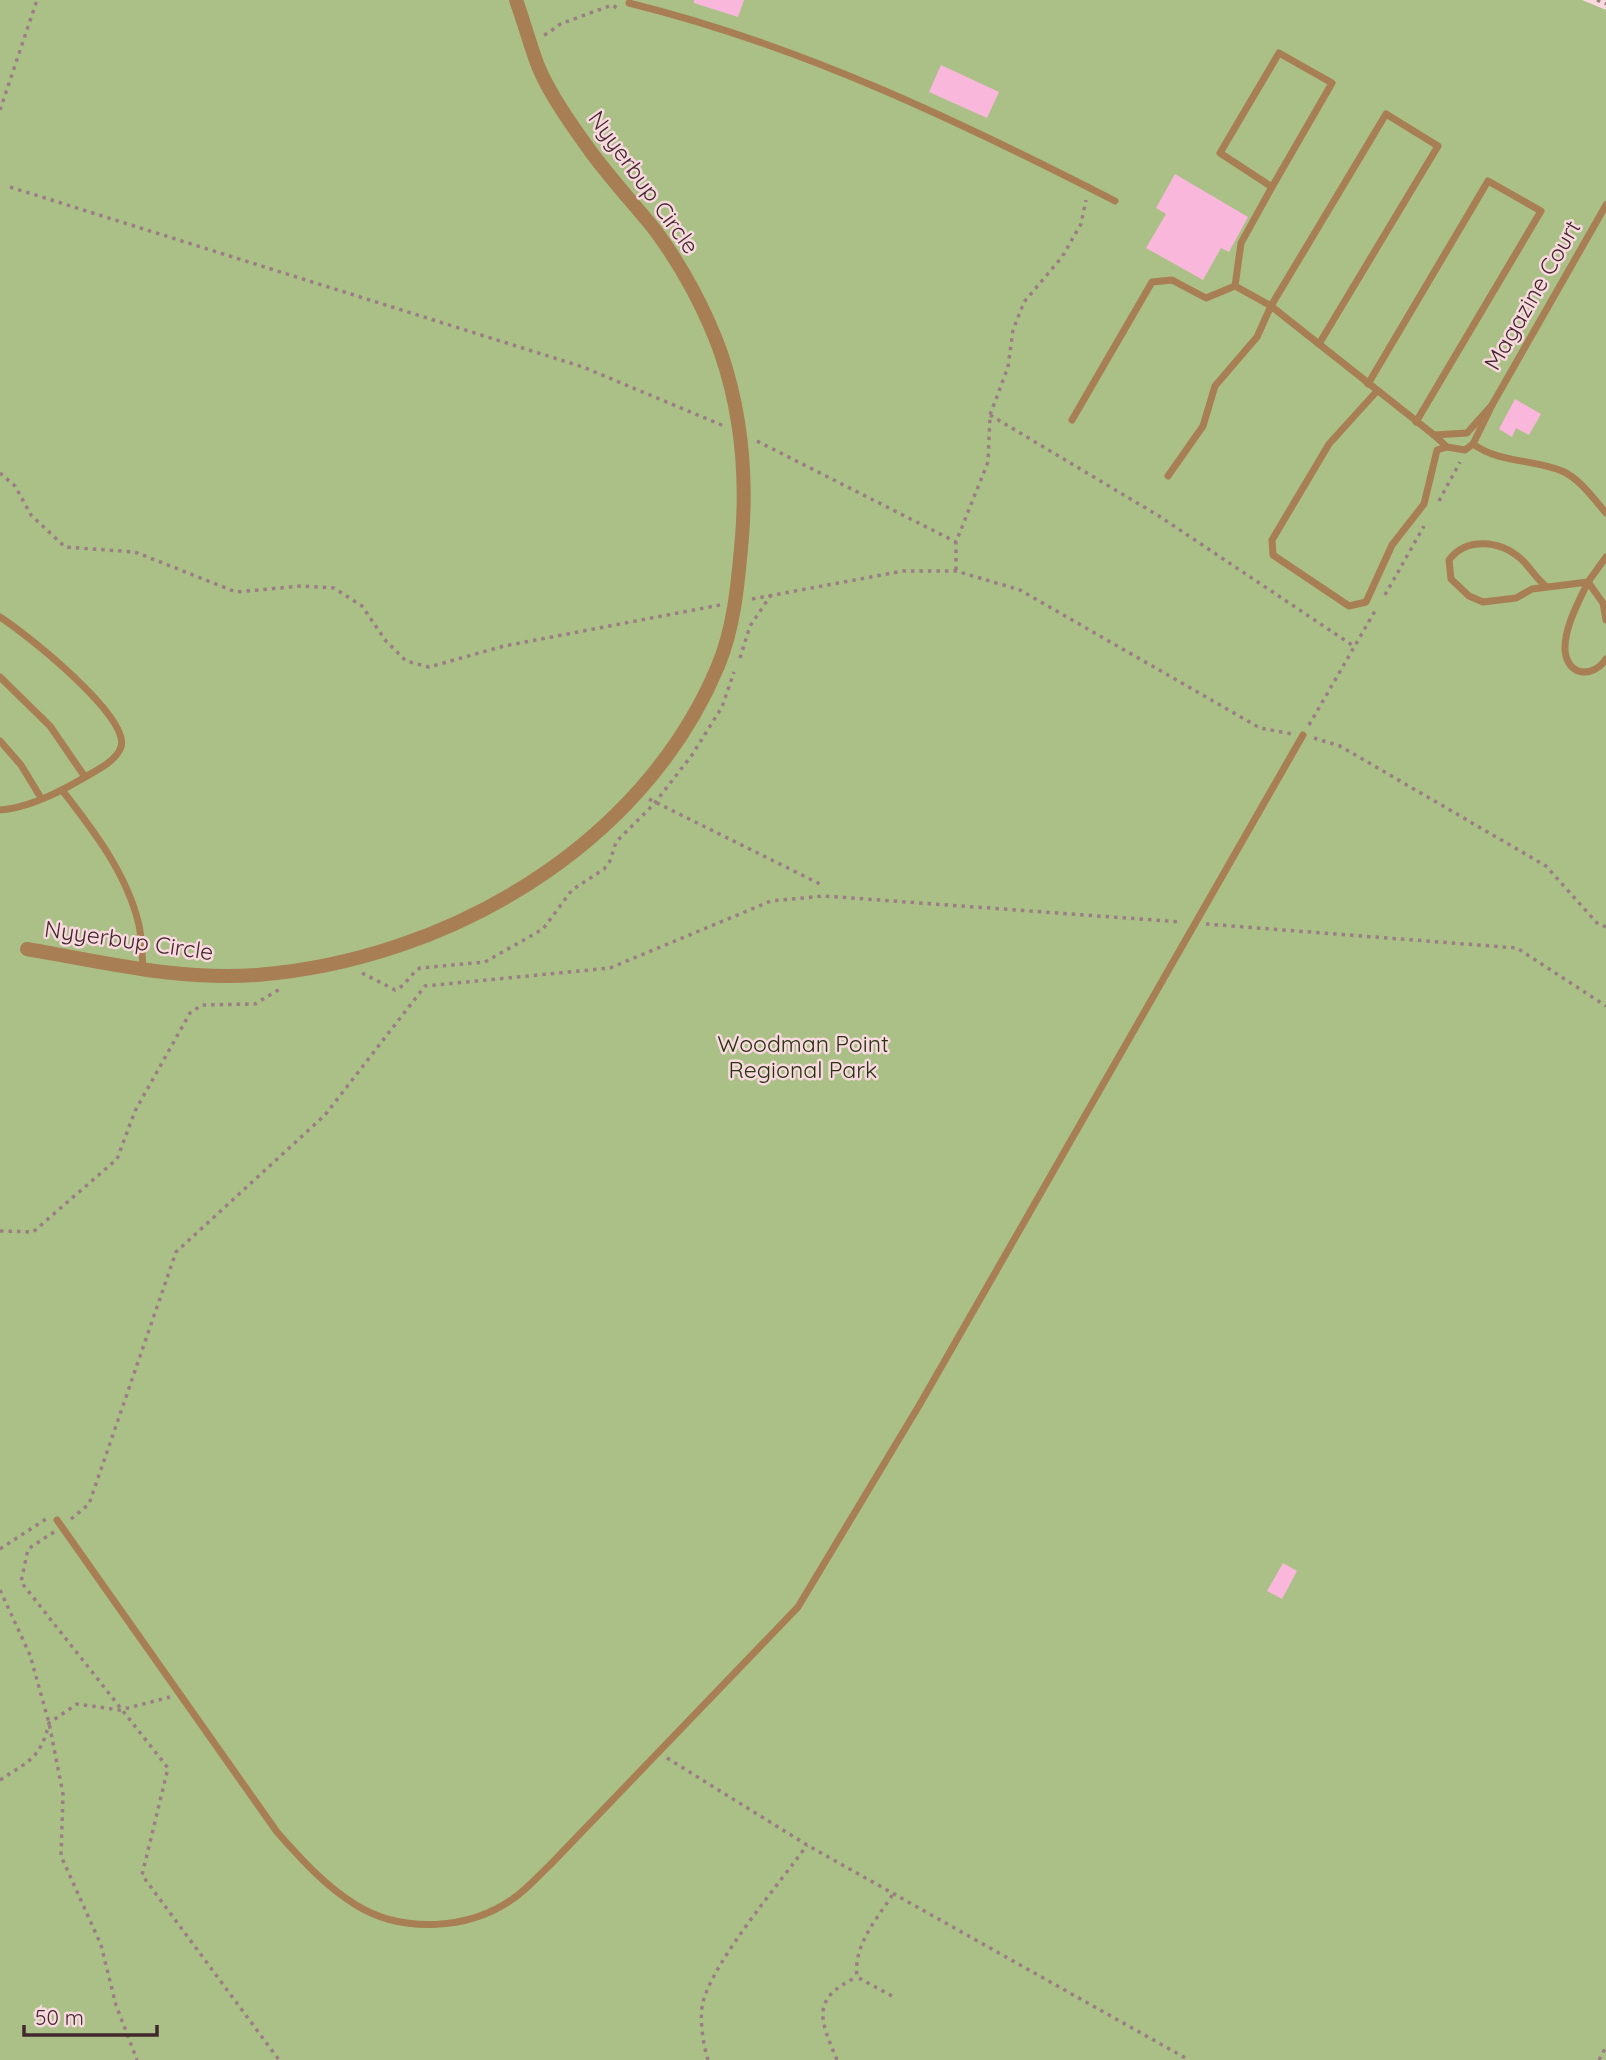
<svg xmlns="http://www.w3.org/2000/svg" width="1606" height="2060" viewBox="0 0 1606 2060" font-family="Quicksand,sans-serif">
	<rect width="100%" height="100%" fill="#f7d9de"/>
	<polygon fill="#abc087" points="0,0 1582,0 1606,10 1606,2060 0,2060"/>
	<g fill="#f9b7db">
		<polygon points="694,0 744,0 738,17 694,3"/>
		<polygon points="941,65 999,92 987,118 929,92"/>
		<polygon points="1175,174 1248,217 1229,252 1221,248 1203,280 1146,248 1166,214 1156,208"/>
		<polygon points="1515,399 1541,414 1529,435 1516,428 1512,437 1499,429"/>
		<polygon points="1283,1563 1297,1571 1282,1599 1267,1591"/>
	</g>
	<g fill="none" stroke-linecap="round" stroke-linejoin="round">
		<g stroke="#9b7e84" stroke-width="3.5" stroke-dasharray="3.5 5" stroke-linecap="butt">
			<polyline points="1597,0 1606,4"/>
			<path d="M544,35c7,-3 13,-10 19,-12 16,-6 33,-12 49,-18l7,4"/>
			<polyline points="0,110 37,0"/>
			<polyline points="10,187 583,367 724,426"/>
			<polyline points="990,415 1159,516 1355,647"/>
			<polyline points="757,441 956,542"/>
			<polyline points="0,473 15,486 31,515 65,547 135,552 236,592 301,586 334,588 362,606 386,641 406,661 429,667 504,646 720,605"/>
			<polyline points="1439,501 1460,462"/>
			<polyline points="956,570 956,542 988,462 990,415 1008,367 1013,330 1024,302 1062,257 1081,224 1086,200"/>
			<polyline points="1385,595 1424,526"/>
			<polyline points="752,599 903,571 956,571 1020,590 1260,728 1292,734"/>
			<polyline points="740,658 750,626 771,595"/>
			<polyline points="1309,725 1375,611"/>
			<polyline points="1314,738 1340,746 1546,866 1597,923 1606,927"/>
			<polyline points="649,799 824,886"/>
			<polyline points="1206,924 1517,948 1606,1006"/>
			<path d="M362,973l33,17c11,-4 15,-16 25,-22l65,-6 58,-33 29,-39 32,-21 6,-8 6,-19 38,-38 38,-49 30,-48 12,-35"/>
			<polyline points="0,1231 33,1232 117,1159 135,1111 190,1013 202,1005 255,1004 283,987"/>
			<polyline points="71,1519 89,1504 176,1252 325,1115 425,986 610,968 771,901 824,896 1181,922"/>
			<polyline points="54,1532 28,1549 21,1582 168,1768 142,1875 279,2060"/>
			<polyline points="0,1549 46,1519"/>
			<polyline points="0,1590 30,1655 49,1723 63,1794 61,1856 101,1945 116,2005 137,2060"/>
			<polyline points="667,1758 807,1845 1189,2060"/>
			<path d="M0,1780c29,-19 41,-22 49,-57l28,-19 43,6 50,-13"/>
			<path d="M892,1996l-35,-19c-4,-32 20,-58 36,-83"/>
			<path d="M708,2060c-5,-16 -9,-42 -5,-58 11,-42 77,-119 104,-157"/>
			<path d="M837,2060c-17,-41 -27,-61 20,-83"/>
			<polyline points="1599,2060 1606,2047"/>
		</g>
		<g stroke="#a87e54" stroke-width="7">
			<path d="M629,3c171,42 330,118 486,198"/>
			<polyline points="1272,187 1332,83 1279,53 1220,153 1272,187 1241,243 1235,286 1271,306 1434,435 1467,433 1492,405"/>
			<path d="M1606,205l-114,200 -19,39c26,19 60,15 89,27 17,7 32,28 44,42"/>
			<polyline points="1368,384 1488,181 1541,211 1416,422"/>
			<polyline points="1377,391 1329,444 1272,540 1273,555 1349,606 1366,602 1392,545 1424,504 1437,450 1447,447"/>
			<polyline points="1072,420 1152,282 1172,280 1206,298 1235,286"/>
			<polyline points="1434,435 1447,447 1465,450 1473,444"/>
			<polyline points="1168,476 1203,426 1215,386 1257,337 1271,306 1386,114 1438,146 1319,344"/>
			<path d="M1547,587c-11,-8 -16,-19 -26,-28 -21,-19 -55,-22 -72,1l2,19 18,17 14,6 33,-4 16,-9 56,-7 18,-25"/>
			<path d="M0,617c25,16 131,100 121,130 -5,15 -28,25 -41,33 -24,14 -52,28 -80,30"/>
			<path d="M1606,620l-3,-17 -15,-21c-9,19 -24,46 -23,68 2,26 28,29 41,9"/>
			<polyline points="0,677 50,726 85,777"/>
			<polyline points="0,741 21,765 41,798"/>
			<path d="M62,790c32,41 65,84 77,135 3,14 3,30 4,44"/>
			<path d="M57,1520l220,312c24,27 48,54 79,73 47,29 114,25 158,-7 13,-9 24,-22 36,-33l248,-258 122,-203 383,-669"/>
		</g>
		<path stroke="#a87e54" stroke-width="14" d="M27,949c76,13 152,32 230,26 190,-15 386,-129 461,-309 17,-41 20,-85 24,-129 5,-62 -1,-125 -21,-184 -15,-42 -39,-87 -66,-123 -21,-26 -44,-51 -64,-78 -18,-25 -41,-57 -53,-86 -8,-21 -14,-44 -22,-66"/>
	</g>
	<g text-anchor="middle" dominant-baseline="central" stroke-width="5" stroke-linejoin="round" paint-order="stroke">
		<g font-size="23" fill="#42272d" stroke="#f7d9de">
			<text transform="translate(644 182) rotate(54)">Nyyerbup Circle</text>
			<text transform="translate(1532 295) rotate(-60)">Magazine Court</text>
			<text transform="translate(129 940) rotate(8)">Nyyerbup Circle</text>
		</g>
		<g font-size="23" fill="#283411" stroke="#f7d9de">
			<text x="803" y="1043">Woodman Point<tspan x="803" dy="26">Regional Park</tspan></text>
		</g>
	</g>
	<path d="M24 2025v10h133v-10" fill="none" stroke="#42272d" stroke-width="3.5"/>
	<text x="35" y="2025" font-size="21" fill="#42272d" stroke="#f7d9de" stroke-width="5" paint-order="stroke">50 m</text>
</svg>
